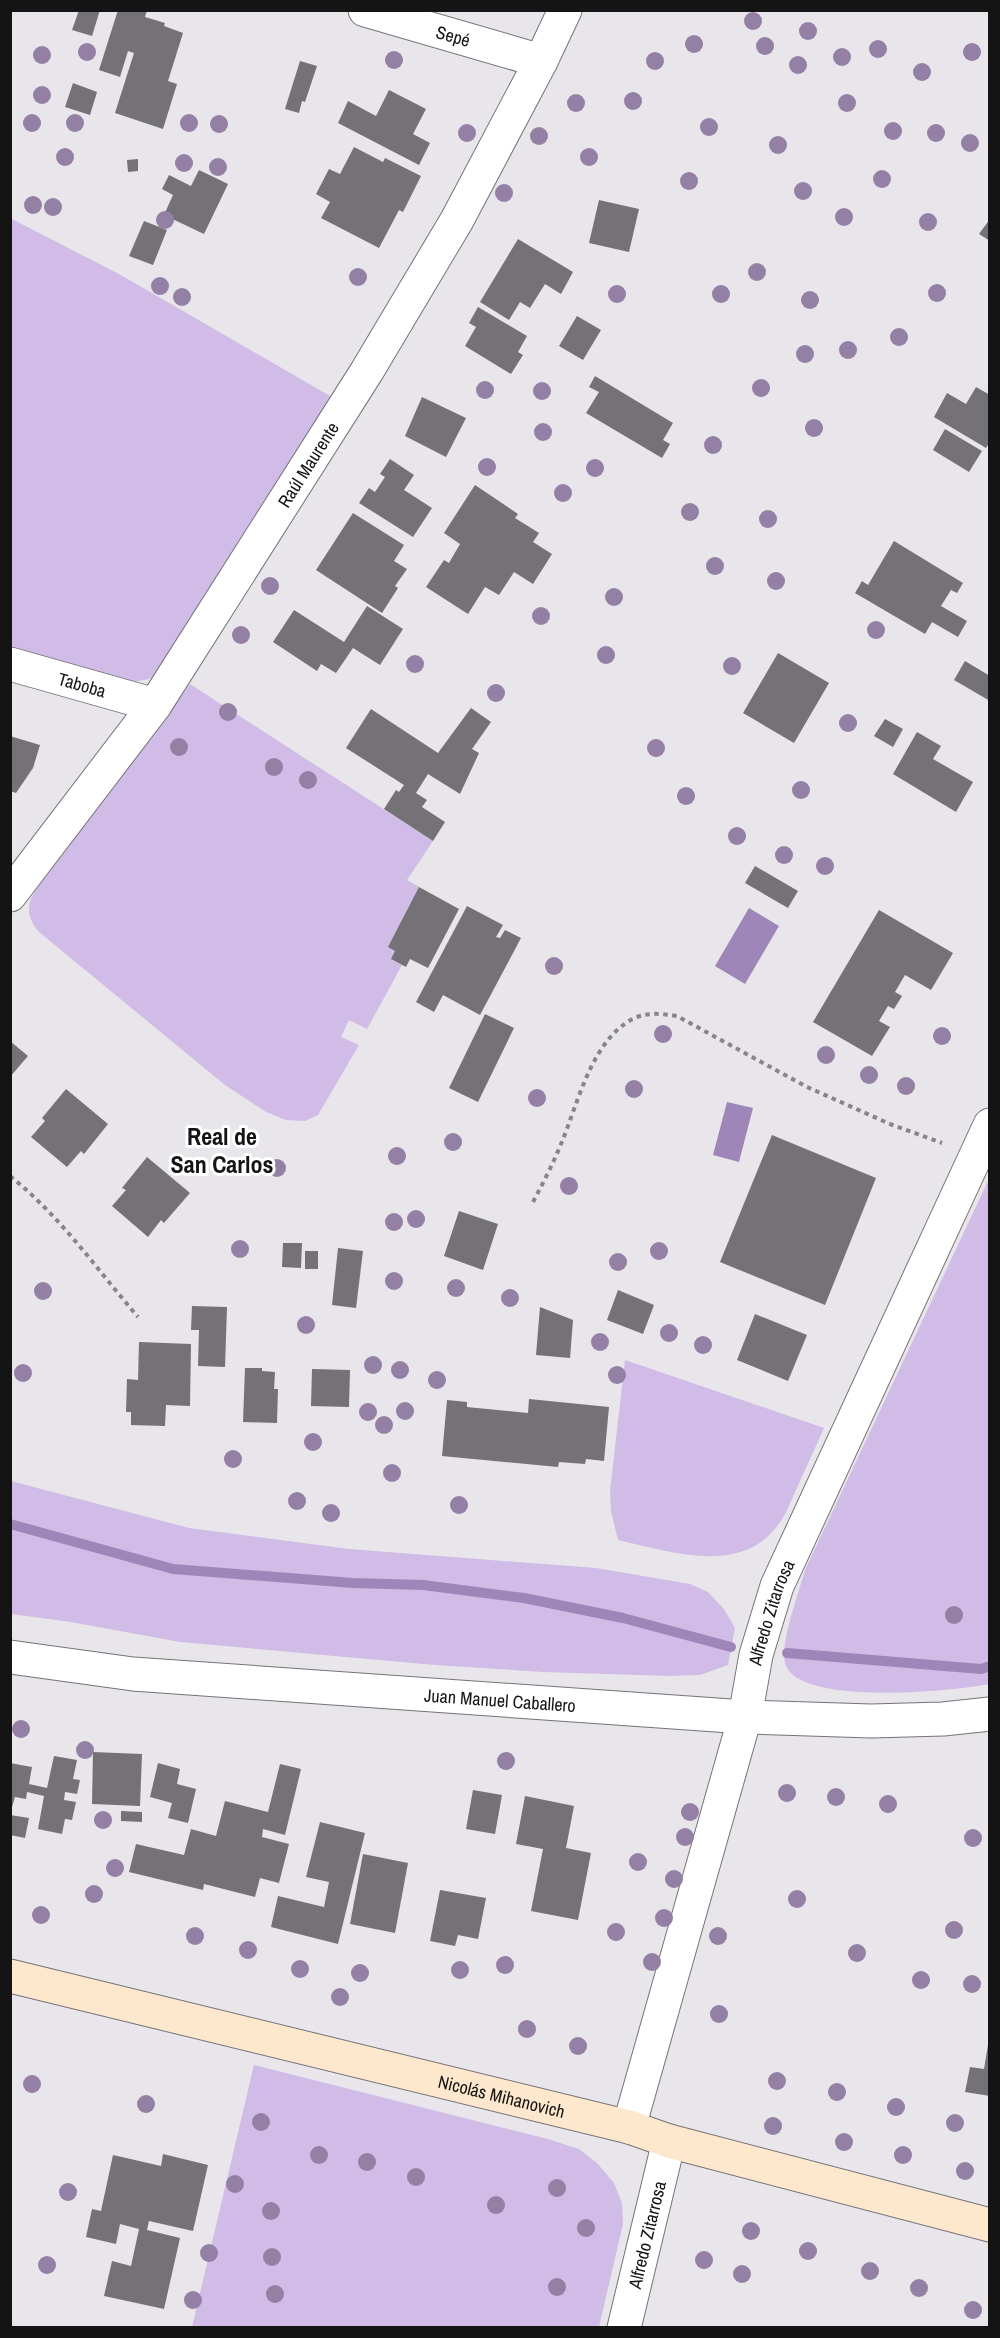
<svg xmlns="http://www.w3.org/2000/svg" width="1000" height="2338" viewBox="0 0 1000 2338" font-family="'Archivo Narrow',sans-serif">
	<rect width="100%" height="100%" fill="#e8e6ea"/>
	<g fill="#d1bbe7">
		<polygon points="10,218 119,274 337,400 158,673 149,679 128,683 11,649"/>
		<path d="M190,684l243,157 -26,39 12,7 -27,73 10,5 -35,64 -18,-9 -8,17 18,8 -41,70 -13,6 -19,-1 -20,-8 -41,-27 -186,-153c-13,-15 -13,-28 -2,-44z"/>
		<path d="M989,1179v505c-34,7 -193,23 -204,-21 -5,-20 14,-71 20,-93z"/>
		<path d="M625,1360l199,68c-9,21 -19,41 -28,62 -5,10 -8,21 -14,29 -36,59 -110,33 -164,21l-7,-29 -1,-20z"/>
		<polygon points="11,1481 189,1528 349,1549 596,1568 690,1584 708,1592 724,1609 735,1628 728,1665 700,1675 669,1676 543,1672 435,1665 180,1642 71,1622 11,1614"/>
		<polygon points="254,2065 548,2139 579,2149 597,2163 614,2183 622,2203 623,2224 599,2327 192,2327"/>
	</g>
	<g fill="#9f86b8">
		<polygon points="749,908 779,926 745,984 715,966"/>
		<polygon points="727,1102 753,1108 739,1162 713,1155"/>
	</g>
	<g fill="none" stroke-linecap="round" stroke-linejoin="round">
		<g stroke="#9f86b8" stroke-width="10">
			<polyline points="10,1524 173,1569 353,1583 423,1585 524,1598 623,1618 731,1647"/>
			<polyline points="787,1653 981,1669 990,1666"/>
		</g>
	</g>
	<g fill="#747276">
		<polygon points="79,10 100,10 92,36 72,30"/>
		<polygon points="118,10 147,10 145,17 165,23 164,26 183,33 168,81 177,84 163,129 115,113 134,53 128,51 120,77 99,70"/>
		<polygon points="300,61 317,66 305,102 302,101 299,113 285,109"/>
		<polygon points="73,83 97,92 90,115 65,107"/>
		<polygon points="389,90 426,109 413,134 430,143 419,165 338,123 348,101 376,116"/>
		<polygon points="354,147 383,162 385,158 421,176 403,212 399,210 379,248 321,218 330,202 316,194 329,169 340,174"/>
		<polygon points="138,159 138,171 128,172 127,160"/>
		<polygon points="199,170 228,184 204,234 164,215 173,195 162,189 169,175 191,186"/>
		<polygon points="599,200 639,209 629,252 589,243"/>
		<polygon points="990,219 990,241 979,234"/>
		<polygon points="144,221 167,230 153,265 129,256"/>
		<polygon points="518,239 573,272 561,294 545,284 530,308 520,302 509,320 480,302"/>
		<polygon points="478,307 527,336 518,352 523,355 511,374 465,346 476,327 469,323"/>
		<polygon points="577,316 601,330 583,360 559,346"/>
		<polygon points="595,376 673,423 663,440 670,444 662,458 586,413 599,392 589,387"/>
		<polygon points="976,387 990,395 990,442 986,448 934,417 947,393 966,404"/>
		<polygon points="422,397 466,418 446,457 405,436"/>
		<polygon points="945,429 982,451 969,472 933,450"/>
		<polygon points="390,459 414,475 404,490 432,508 413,537 359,503 369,488 375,492 385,477 380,474"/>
		<polygon points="475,485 518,514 515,518 539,533 533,542 552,554 533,584 514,572 499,595 485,587 468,614 426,587 444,560 449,563 460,544 444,533"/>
		<polygon points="353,513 404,545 394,561 407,569 395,586 398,588 382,613 316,570"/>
		<polygon points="894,541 963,583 957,593 951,590 941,606 967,621 958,637 932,622 925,634 855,593 862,581 868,585"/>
		<polygon points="367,606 403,629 380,665 353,648 336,673 321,664 317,671 273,642 294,610 344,642"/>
		<polygon points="778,653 829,683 794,743 743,713"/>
		<polygon points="965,661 990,676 990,701 954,680"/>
		<polygon points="471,708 491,722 472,749 479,753 460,794 428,774 416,793 427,800 422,807 445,822 433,841 384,809 396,790 399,792 404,785 346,748 371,709 438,753"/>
		<polygon points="885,719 903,729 893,747 874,736"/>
		<polygon points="917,732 941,746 933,759 973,782 956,812 893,774"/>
		<polygon points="10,736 40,745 33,768 16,793 10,791"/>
		<polygon points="755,866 798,891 788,908 745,883"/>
		<polygon points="419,887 459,909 428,968 410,959 406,967 391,959 395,951 388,947"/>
		<polygon points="467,906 503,925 496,937 500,938 505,930 521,938 480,1015 443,995 434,1012 416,1002"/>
		<polygon points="879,910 953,953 931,990 905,975 895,992 902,996 894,1009 888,1006 879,1021 890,1027 872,1056 813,1022"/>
		<polygon points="485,1014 514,1028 478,1102 449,1088"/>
		<polygon points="10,1041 28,1056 10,1077"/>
		<polygon points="66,1089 108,1124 84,1154 81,1151 67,1167 31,1137 45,1121 42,1118"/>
		<polygon points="772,1135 876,1178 825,1305 720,1262"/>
		<polygon points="147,1157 190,1193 164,1223 161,1220 148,1237 112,1206 126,1190 122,1188"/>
		<polygon points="459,1211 498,1224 483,1270 444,1256"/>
		<polygon points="283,1243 302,1243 301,1268 282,1267"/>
		<polygon points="338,1248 363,1251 356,1308 332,1305"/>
		<rect x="305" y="1251" width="13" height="18"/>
		<polygon points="618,1290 654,1305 643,1334 607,1320"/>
		<polygon points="192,1306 227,1307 225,1367 198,1366 199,1330 191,1330"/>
		<polygon points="540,1307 573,1320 570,1358 536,1355"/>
		<polygon points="755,1314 807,1335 788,1381 737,1360"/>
		<polygon points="139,1342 191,1344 190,1406 166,1405 165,1426 131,1425 131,1412 126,1412 127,1379 138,1380"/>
		<polygon points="245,1368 262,1368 262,1371 275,1372 274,1389 278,1389 277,1423 243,1422"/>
		<polygon points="312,1369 350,1370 349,1407 311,1406"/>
		<polygon points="529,1399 609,1407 604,1461 586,1459 585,1464 559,1462 558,1467 442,1456 447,1400 467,1402 467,1407 528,1413"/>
		<polygon points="93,1752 142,1754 140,1806 92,1804"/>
		<polygon points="54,1756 77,1760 73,1779 80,1780 77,1794 65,1792 64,1800 76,1802 72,1820 65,1819 62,1834 38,1829 44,1796 27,1792 26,1799 15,1797 10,1814 10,1763 32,1767 29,1784 47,1788"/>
		<polygon points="158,1763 180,1769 177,1784 196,1789 188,1823 168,1818 172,1803 150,1797"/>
		<polygon points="280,1764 301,1769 285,1835 263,1829 262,1837 289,1844 279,1883 260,1878 255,1897 204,1884 203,1890 129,1872 136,1844 184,1855 191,1829 216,1836 225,1801 268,1812"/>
		<polygon points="473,1790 502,1795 495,1834 466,1829"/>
		<polygon points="525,1796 574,1806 566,1848 591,1853 578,1920 531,1911 543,1849 516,1844"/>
		<polygon points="121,1811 142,1812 142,1822 121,1821"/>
		<polygon points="10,1815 29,1818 25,1838 10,1835"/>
		<polygon points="320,1822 365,1833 338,1944 271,1927 278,1896 324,1907 329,1882 306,1877"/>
		<polygon points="363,1854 408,1863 395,1933 350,1924"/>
		<polygon points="440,1890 486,1898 478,1939 458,1935 455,1946 430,1941"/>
		<polygon points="988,2045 990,2096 965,2092 970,2067 984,2069"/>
		<polygon points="163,2154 208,2165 193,2231 149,2221 147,2230 180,2238 164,2309 104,2296 112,2261 131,2266 139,2229 120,2224 116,2244 86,2237 92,2209 101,2211 113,2155 161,2166"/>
	</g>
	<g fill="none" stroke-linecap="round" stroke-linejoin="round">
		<g stroke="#757377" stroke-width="35">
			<g id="street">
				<path id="s1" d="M365,10l176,51"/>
				<path id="s2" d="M10,664l145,41"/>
				<path id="s3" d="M10,895l145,-190 212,-334 90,-151 84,-159 24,-51"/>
				<path id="s4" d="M10,1657l123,17 612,43 126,4 72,-2 47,-5"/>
				<path id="s5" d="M629,2127l116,-410 11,-62 21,-69 213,-461"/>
				<path id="s6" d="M624,2328l45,-187"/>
			</g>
		</g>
		<g stroke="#757377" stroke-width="35">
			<g id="secondary">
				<path id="s7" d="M10,1976l619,151 40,14 321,84"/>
			</g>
		</g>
		<g stroke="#878588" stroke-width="4" stroke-dasharray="4.5 4.5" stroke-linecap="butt">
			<path d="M10,1176c50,40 86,92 128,141"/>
			<path d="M533,1202c10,-19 20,-38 28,-58 17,-40 31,-108 76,-127 14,-5 26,-3 40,-1l130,71 83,37 52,19"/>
		</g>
		<use href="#street" stroke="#fff" stroke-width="33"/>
		<use href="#secondary" stroke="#fde8ce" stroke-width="33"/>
	</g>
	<g fill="#9480a5">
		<circle cx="753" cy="21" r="9"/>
		<circle cx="808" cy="31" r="9"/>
		<circle cx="694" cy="44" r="9"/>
		<circle cx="765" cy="46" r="9"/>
		<circle cx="878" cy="49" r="9"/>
		<circle cx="87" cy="52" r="9"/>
		<circle cx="972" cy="52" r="9"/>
		<circle cx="42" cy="55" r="9"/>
		<circle cx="842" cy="57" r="9"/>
		<circle cx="394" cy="60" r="9"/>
		<circle cx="655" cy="61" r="9"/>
		<circle cx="798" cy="65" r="9"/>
		<circle cx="922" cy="72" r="9"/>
		<circle cx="42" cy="95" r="9"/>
		<circle cx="633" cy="101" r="9"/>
		<circle cx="576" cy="103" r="9"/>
		<circle cx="847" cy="103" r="9"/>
		<circle cx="32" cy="123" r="9"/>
		<circle cx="75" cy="123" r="9"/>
		<circle cx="189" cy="123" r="9"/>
		<circle cx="219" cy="124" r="9"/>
		<circle cx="709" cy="127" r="9"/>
		<circle cx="893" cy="131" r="9"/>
		<circle cx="467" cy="133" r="9"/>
		<circle cx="936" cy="133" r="9"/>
		<circle cx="539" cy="136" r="9"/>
		<circle cx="970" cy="143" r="9"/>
		<circle cx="778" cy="145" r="9"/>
		<circle cx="65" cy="157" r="9"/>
		<circle cx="589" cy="157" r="9"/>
		<circle cx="184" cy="163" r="9"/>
		<circle cx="218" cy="167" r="9"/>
		<circle cx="882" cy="179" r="9"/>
		<circle cx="689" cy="181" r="9"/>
		<circle cx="803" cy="191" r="9"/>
		<circle cx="504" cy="193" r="9"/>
		<circle cx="33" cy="205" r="9"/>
		<circle cx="53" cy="207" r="9"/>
		<circle cx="844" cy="217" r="9"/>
		<circle cx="165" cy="220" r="9"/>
		<circle cx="928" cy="222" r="9"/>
		<circle cx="757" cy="272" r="9"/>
		<circle cx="358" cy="277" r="9"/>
		<circle cx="160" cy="286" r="9"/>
		<circle cx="937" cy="293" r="9"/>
		<circle cx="617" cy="294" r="9"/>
		<circle cx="721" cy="294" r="9"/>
		<circle cx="182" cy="297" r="9"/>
		<circle cx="810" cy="300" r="9"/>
		<circle cx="899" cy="337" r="9"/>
		<circle cx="848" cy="350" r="9"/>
		<circle cx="805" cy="354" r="9"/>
		<circle cx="761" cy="388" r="9"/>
		<circle cx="485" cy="390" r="9"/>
		<circle cx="542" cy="391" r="9"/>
		<circle cx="814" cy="428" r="9"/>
		<circle cx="543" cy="432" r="9"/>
		<circle cx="713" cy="445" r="9"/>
		<circle cx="487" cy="467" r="9"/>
		<circle cx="595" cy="468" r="9"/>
		<circle cx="563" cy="493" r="9"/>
		<circle cx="690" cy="512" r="9"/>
		<circle cx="768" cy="519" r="9"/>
		<circle cx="715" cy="566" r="9"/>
		<circle cx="776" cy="581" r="9"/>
		<circle cx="270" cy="586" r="9"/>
		<circle cx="614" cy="597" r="9"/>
		<circle cx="541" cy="616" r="9"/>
		<circle cx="876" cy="630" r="9"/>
		<circle cx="241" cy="635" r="9"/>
		<circle cx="606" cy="655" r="9"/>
		<circle cx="415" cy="664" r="9"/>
		<circle cx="732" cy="666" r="9"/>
		<circle cx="496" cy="693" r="9"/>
		<circle cx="228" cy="712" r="9"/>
		<circle cx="848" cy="723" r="9"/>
		<circle cx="179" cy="747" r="9"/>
		<circle cx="656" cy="748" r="9"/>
		<circle cx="274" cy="767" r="9"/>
		<circle cx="308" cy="780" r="9"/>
		<circle cx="801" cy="790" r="9"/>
		<circle cx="686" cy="796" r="9"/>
		<circle cx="737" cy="836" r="9"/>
		<circle cx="784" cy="855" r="9"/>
		<circle cx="825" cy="866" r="9"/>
		<circle cx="554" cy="966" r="9"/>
		<circle cx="663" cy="1034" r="9"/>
		<circle cx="942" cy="1036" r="9"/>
		<circle cx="826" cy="1055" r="9"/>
		<circle cx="869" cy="1075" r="9"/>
		<circle cx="906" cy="1086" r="9"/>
		<circle cx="634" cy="1089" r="9"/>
		<circle cx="537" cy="1098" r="9"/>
		<circle cx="453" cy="1142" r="9"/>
		<circle cx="397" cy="1156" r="9"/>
		<circle cx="277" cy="1168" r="9"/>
		<circle cx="569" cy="1186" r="9"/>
		<circle cx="416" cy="1219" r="9"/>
		<circle cx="394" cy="1222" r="9"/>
		<circle cx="240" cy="1249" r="9"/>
		<circle cx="659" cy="1251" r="9"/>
		<circle cx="618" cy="1262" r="9"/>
		<circle cx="394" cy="1281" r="9"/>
		<circle cx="456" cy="1288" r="9"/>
		<circle cx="43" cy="1291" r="9"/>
		<circle cx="510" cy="1298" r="9"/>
		<circle cx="306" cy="1325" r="9"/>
		<circle cx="669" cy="1333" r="9"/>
		<circle cx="600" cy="1342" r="9"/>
		<circle cx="703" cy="1345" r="9"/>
		<circle cx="373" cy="1365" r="9"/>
		<circle cx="400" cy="1370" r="9"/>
		<circle cx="23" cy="1373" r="9"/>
		<circle cx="617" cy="1375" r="9"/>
		<circle cx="437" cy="1380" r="9"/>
		<circle cx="405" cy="1411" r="9"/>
		<circle cx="368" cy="1412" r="9"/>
		<circle cx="384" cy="1425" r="9"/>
		<circle cx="313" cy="1442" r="9"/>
		<circle cx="233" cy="1459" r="9"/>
		<circle cx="392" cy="1473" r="9"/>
		<circle cx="297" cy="1501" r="9"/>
		<circle cx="459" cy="1505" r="9"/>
		<circle cx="331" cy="1513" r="9"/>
		<circle cx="954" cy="1615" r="9"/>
		<circle cx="21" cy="1729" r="9"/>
		<circle cx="85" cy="1750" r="9"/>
		<circle cx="506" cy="1761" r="9"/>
		<circle cx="787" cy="1793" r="9"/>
		<circle cx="836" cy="1797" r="9"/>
		<circle cx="888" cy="1804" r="9"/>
		<circle cx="690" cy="1812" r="9"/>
		<circle cx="103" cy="1820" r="9"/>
		<circle cx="685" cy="1837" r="9"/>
		<circle cx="973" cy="1838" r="9"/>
		<circle cx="638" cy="1862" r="9"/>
		<circle cx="115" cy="1868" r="9"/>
		<circle cx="674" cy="1879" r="9"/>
		<circle cx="94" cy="1894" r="9"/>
		<circle cx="797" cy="1899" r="9"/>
		<circle cx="41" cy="1915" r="9"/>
		<circle cx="664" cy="1918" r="9"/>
		<circle cx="954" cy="1930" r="9"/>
		<circle cx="616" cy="1932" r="9"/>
		<circle cx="195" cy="1936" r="9"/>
		<circle cx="718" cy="1936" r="9"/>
		<circle cx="248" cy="1950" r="9"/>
		<circle cx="857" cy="1953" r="9"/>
		<circle cx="652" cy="1962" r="9"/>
		<circle cx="505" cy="1965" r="9"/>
		<circle cx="300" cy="1969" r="9"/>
		<circle cx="460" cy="1970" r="9"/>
		<circle cx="360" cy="1973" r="9"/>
		<circle cx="921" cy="1980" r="9"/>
		<circle cx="972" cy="1984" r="9"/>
		<circle cx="340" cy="1997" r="9"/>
		<circle cx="719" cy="2014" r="9"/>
		<circle cx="527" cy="2029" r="9"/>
		<circle cx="578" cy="2046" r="9"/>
		<circle cx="777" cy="2081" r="9"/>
		<circle cx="32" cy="2084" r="9"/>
		<circle cx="837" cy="2092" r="9"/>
		<circle cx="146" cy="2104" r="9"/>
		<circle cx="896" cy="2107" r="9"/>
		<circle cx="261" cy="2122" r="9"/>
		<circle cx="955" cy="2123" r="9"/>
		<circle cx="773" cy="2126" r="9"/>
		<circle cx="844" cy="2142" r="9"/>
		<circle cx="319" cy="2155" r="9"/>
		<circle cx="903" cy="2155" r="9"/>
		<circle cx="367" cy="2162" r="9"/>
		<circle cx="965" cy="2171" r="9"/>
		<circle cx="416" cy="2177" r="9"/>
		<circle cx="235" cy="2184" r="9"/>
		<circle cx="557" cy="2188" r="9"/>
		<circle cx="68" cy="2192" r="9"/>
		<circle cx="496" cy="2205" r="9"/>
		<circle cx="271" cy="2211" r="9"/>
		<circle cx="586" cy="2228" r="9"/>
		<circle cx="751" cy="2231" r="9"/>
		<circle cx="808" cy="2251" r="9"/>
		<circle cx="209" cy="2253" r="9"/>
		<circle cx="272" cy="2257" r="9"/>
		<circle cx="704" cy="2260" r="9"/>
		<circle cx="47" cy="2265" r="9"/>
		<circle cx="870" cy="2271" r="9"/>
		<circle cx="742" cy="2274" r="9"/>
		<circle cx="557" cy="2287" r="9"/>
		<circle cx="919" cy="2288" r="9"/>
		<circle cx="275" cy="2294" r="9"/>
		<circle cx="193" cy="2300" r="9"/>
		<circle cx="973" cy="2310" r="9"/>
	</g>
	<g text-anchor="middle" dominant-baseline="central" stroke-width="6" stroke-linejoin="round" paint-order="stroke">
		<g font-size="18" fill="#141415" stroke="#fff">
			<text stroke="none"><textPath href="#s1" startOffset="92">Sepé</textPath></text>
			<text stroke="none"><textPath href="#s3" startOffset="524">Raúl Maurente</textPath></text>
			<text stroke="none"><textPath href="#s2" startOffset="75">Taboba</textPath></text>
			<text stroke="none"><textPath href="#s5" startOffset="534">Alfredo Zitarrosa</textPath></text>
			<text stroke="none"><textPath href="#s4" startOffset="492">Juan Manuel Caballero</textPath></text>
			<text stroke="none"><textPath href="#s7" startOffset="506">Nicolás Mihanovich</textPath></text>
			<text stroke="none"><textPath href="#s6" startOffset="96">Alfredo Zitarrosa</textPath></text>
		</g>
		<g font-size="24" font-weight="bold" fill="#141415" stroke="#fff">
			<text x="222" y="1136">Real de<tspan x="222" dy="28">San Carlos</tspan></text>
		</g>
	</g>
	<rect width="1000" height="2338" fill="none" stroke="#141415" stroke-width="24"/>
</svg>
